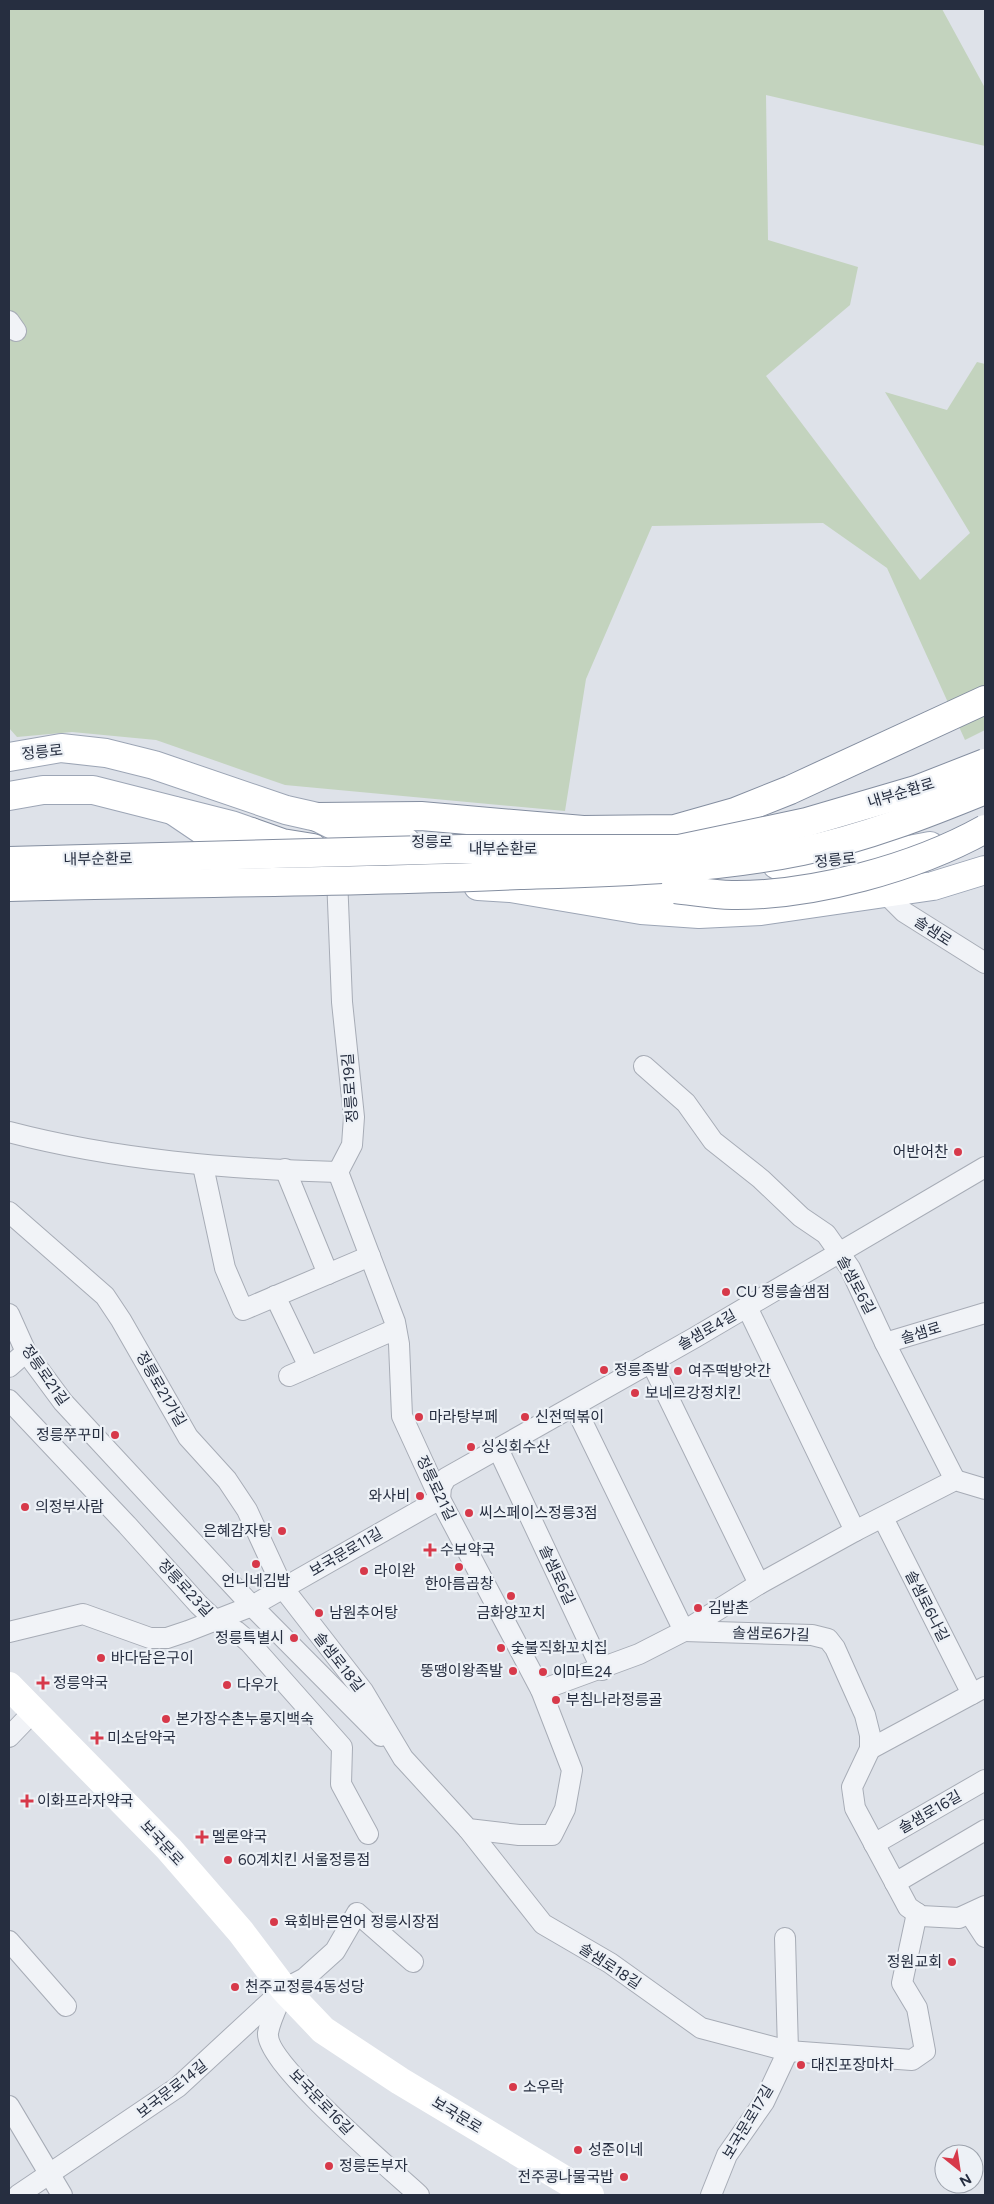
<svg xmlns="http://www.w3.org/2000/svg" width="994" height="2204" viewBox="0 0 994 2204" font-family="Figtree,'Noto Sans KR',sans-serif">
	<rect width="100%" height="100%" fill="#dee2e9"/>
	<polygon fill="#c3d3be" points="9,9 942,9 985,88 985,146 766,95 768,240 858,267 850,305 766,376 920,580 970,533 885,392 947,410 977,362 985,364 985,730 965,740 887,568 823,523 652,526 586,679 565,811 285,785 156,740 72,732 17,737 9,728"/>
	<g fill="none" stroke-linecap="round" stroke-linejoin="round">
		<g stroke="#a7acb6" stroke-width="22">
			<g id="street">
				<polyline points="9,321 16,331"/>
				<polyline points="337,877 342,1002 354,1117 352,1145 338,1172"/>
				<polyline points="885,893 904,912 985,963"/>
				<polyline points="644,1066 686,1103 713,1141 761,1179 801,1217 826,1234 850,1268 885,1343 955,1480"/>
				<path d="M9,1132c107,28 218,37 329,40"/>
				<polyline points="203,1166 225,1268 243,1310 370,1256"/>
				<polyline points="285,1169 328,1274"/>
				<polyline points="9,1212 105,1296 121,1320 188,1437 227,1480 247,1510 283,1588 363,1691 403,1758 468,1829 519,1835 552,1835 565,1809 572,1770 541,1690 440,1499 402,1416 399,1344 395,1322 338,1172"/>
				<polyline points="275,1296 309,1367"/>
				<polyline points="747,1307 855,1531"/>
				<polyline points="9,1314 26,1352 63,1402 252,1606 381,1736"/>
				<polyline points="885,1343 985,1313"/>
				<polyline points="651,1362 759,1584"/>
				<polyline points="9,1367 26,1352"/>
				<polyline points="289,1376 396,1329"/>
				<polyline points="9,1400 127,1525 199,1605 217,1622 236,1631 249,1642 342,1747 341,1784 368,1834"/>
				<polyline points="577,1411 684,1631 812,1635 828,1639 835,1648 865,1715 870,1735 870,1749 852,1787 855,1808 908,1907 921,1916 959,1918 985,1906"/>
				<polyline points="500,1453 602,1670"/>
				<polyline points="440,1499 441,1487 446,1478 694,1338 985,1167"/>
				<polyline points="883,1518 972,1694"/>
				<polyline points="9,1632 83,1614 150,1638 167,1638 188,1631 252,1606 440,1499"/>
				<polyline points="541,1690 639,1654 684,1631 759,1584 855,1531 955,1480 985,1489"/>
				<polyline points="9,1737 34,1711"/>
				<polyline points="870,1749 985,1687"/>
				<polyline points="468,1829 543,1924 610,1963 701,2028 788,2051 912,2060 925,2051 917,2008 902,1983 917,1913"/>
				<polyline points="874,1844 985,1780"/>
				<polyline points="895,1883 985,1830"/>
				<polyline points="970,1914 985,1937"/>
				<polyline points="9,1941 66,2006"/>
				<path d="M283,1993c-5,12 -13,27 -15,40 -3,30 125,138 151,162"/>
				<polyline points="9,2106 62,2195"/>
				<polyline points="18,2195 178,2087 284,1989 305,1978 335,1951 357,1913 413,1962"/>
				<polyline points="711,2195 727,2155 764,2102 788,2051 785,1938"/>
			</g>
		</g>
		<g stroke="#9ca5b5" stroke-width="30">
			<g id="primary">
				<polyline points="9,757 61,748 106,753 154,765 286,810 317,817 345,831 372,839 406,842"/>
				<polyline points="9,796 43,790 93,790 231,825 251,832 271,845"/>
				<polyline points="174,811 245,859 265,866 326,874"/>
				<polyline points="777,865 888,854 930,846"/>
				<polyline points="478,886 510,888 641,910 699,914 761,911 933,886 985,870"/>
			</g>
		</g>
		<g stroke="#848ea0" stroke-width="30">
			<g id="highway">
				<polyline points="317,817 421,816 583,830 675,829 735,812 790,790 985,700"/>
				<polyline points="251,832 282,843 313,848"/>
				<polyline points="365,858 446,870"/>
				<polyline points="573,883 675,889"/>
			</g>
		</g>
		<use href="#street" stroke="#f1f3f7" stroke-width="20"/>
		<polyline stroke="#fff" stroke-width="28" points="9,1686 169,1849 241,1932 284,1989 323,2030 400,2081 590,2195"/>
		<use href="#primary" stroke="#fff" stroke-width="28"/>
		<use href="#highway" stroke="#fff" stroke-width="28"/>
		<g stroke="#848ea0" stroke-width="30" stroke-linecap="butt">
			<g id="highway-bridge">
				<polyline points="9,861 463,849 679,849 807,822 916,790 985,763"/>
				<path d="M9,887c170,-5 341,-4 511,-12 94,-3 189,-5 282,-24 63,-13 124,-37 183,-61"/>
				<path d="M675,889c19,2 38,6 57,6 80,1 183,-27 253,-66"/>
			</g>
		</g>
		<use href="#highway-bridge" stroke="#fff" stroke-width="28"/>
	</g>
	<g fill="#d7394a" stroke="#edf1f6" stroke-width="2">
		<circle cx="958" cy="1152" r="5"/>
		<circle cx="726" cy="1292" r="5"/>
		<circle cx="604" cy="1370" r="5"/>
		<circle cx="678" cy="1371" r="5"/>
		<circle cx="635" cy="1393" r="5"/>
		<circle cx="419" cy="1417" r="5"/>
		<circle cx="525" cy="1417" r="5"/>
		<circle cx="115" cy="1435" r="5"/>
		<circle cx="471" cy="1447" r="5"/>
		<circle cx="420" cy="1496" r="5"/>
		<circle cx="25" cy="1507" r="5"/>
		<circle cx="469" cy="1513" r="5"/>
		<circle cx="282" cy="1531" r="5"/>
		<path d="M427.5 1542.5h5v5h5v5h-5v5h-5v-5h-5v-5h5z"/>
		<circle cx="256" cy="1564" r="5"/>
		<circle cx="459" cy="1567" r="5"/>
		<circle cx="364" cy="1571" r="5"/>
		<circle cx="511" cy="1596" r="5"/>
		<circle cx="698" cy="1608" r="5"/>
		<circle cx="319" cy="1613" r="5"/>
		<circle cx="294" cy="1638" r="5"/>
		<circle cx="501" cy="1648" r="5"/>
		<circle cx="101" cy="1658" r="5"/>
		<circle cx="513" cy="1671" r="5"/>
		<circle cx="543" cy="1672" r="5"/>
		<path d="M40.5 1675.5h5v5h5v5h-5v5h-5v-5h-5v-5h5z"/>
		<circle cx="227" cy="1685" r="5"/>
		<circle cx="556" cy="1700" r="5"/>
		<circle cx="166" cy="1719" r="5"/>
		<path d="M94.5 1730.5h5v5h5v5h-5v5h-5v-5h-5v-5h5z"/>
		<path d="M24.5 1793.5h5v5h5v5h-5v5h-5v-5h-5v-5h5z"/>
		<path d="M199.5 1829.5h5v5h5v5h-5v5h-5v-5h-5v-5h5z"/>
		<circle cx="228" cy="1860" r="5"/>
		<circle cx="274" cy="1922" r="5"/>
		<circle cx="952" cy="1962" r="5"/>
		<circle cx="235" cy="1987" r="5"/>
		<circle cx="801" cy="2065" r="5"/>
		<circle cx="513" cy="2087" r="5"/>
		<circle cx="578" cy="2150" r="5"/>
		<circle cx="329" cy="2166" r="5"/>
		<circle cx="624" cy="2177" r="5"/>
	</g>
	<g text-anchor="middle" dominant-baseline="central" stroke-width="4.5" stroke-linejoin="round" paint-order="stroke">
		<g font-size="15" fill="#262e40" stroke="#edf1f6">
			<text transform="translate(42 752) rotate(-6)">정릉로</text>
			<text transform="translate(901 793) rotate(-17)">내부순환로</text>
			<text x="432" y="842">정릉로</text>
			<text x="503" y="849">내부순환로</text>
			<text transform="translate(98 859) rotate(-1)">내부순환로</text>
			<text transform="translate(835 860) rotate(-6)">정릉로</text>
			<text transform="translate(933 931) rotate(33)">솔샘로</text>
			<text transform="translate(350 1088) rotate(-94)">정릉로19길</text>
			<text transform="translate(856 1285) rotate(62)">솔샘로6길</text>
			<text transform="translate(707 1330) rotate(-30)">솔샘로4길</text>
			<text transform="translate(921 1333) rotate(-17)">솔샘로</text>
			<text transform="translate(45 1375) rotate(55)">정릉로21길</text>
			<text transform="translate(161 1389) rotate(60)">정릉로21가길</text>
			<text transform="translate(436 1488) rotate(64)">정릉로21길</text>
			<text transform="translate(346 1552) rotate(-30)">보국문로11길</text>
			<text transform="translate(557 1575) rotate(65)">솔샘로6길</text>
			<text transform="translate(185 1588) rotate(47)">정릉로23길</text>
			<text transform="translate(927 1606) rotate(63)">솔샘로6나길</text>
			<text transform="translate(771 1634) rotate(2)">솔샘로6가길</text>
			<text transform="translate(339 1662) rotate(52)">솔샘로18길</text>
			<text transform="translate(930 1812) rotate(-30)">솔샘로16길</text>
			<text transform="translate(162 1843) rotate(47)">보국문로</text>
			<text transform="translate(610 1966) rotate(33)">솔샘로18길</text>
			<text transform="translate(172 2089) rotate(-38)">보국문로14길</text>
			<text transform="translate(321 2102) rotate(46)">보국문로16길</text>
			<text transform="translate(457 2115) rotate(31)">보국문로</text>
			<text transform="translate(748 2122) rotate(-59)">보국문로17길</text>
		</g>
		<g font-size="15" fill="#262e40" stroke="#edf1f6" text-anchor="start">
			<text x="948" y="1152" text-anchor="end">어반어찬</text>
			<text x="736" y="1292">CU 정릉솔샘점</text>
			<text x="614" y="1370">정릉족발</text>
			<text x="688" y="1371">여주떡방앗간</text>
			<text x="645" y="1393">보네르강정치킨</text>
			<text x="429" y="1417">마라탕부페</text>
			<text x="535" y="1417">신전떡볶이</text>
			<text x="105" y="1435" text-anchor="end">정릉쭈꾸미</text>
			<text x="481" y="1447">싱싱회수산</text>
			<text x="410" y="1496" text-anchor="end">와사비</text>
			<text x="35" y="1507">의정부사람</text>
			<text x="479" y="1513">씨스페이스정릉3점</text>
			<text x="272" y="1531" text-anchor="end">은혜감자탕</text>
			<text x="440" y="1550">수보약국</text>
			<text x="374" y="1571">라이완</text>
			<text x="256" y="1581" text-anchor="middle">언니네김밥</text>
			<text x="459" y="1584" text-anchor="middle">한아름곱창</text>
			<text x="708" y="1608">김밥촌</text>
			<text x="329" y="1613">남원추어탕</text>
			<text x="511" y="1613" text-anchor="middle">금화양꼬치</text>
			<text x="284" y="1638" text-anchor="end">정릉특별시</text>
			<text x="511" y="1648">숯불직화꼬치집</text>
			<text x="111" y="1658">바다담은구이</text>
			<text x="503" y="1671" text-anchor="end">뚱땡이왕족발</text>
			<text x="553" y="1672">이마트24</text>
			<text x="53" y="1683">정릉약국</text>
			<text x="237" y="1685">다우가</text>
			<text x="566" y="1700">부침나라정릉골</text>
			<text x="176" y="1719">본가장수촌누룽지백숙</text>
			<text x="107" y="1738">미소담약국</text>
			<text x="37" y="1801">이화프라자약국</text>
			<text x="212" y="1837">멜론약국</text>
			<text x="238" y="1860">60계치킨 서울정릉점</text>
			<text x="284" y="1922">육회바른연어 정릉시장점</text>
			<text x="942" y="1962" text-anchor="end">정원교회</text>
			<text x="245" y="1987">천주교정릉4동성당</text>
			<text x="811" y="2065">대진포장마차</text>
			<text x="523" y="2087">소우락</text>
			<text x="588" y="2150">성준이네</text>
			<text x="339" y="2166">정릉돈부자</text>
			<text x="614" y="2177" text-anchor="end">전주콩나물국밥</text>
		</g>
	</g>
	<rect width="994" height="2204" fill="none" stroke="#262e40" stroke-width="20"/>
	<g transform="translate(959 2169) rotate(150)"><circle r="24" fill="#edf1f6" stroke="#9da3ad"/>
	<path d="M0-4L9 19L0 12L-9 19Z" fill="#d7394a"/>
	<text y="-8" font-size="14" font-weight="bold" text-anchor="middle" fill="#262e40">N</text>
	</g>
</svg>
